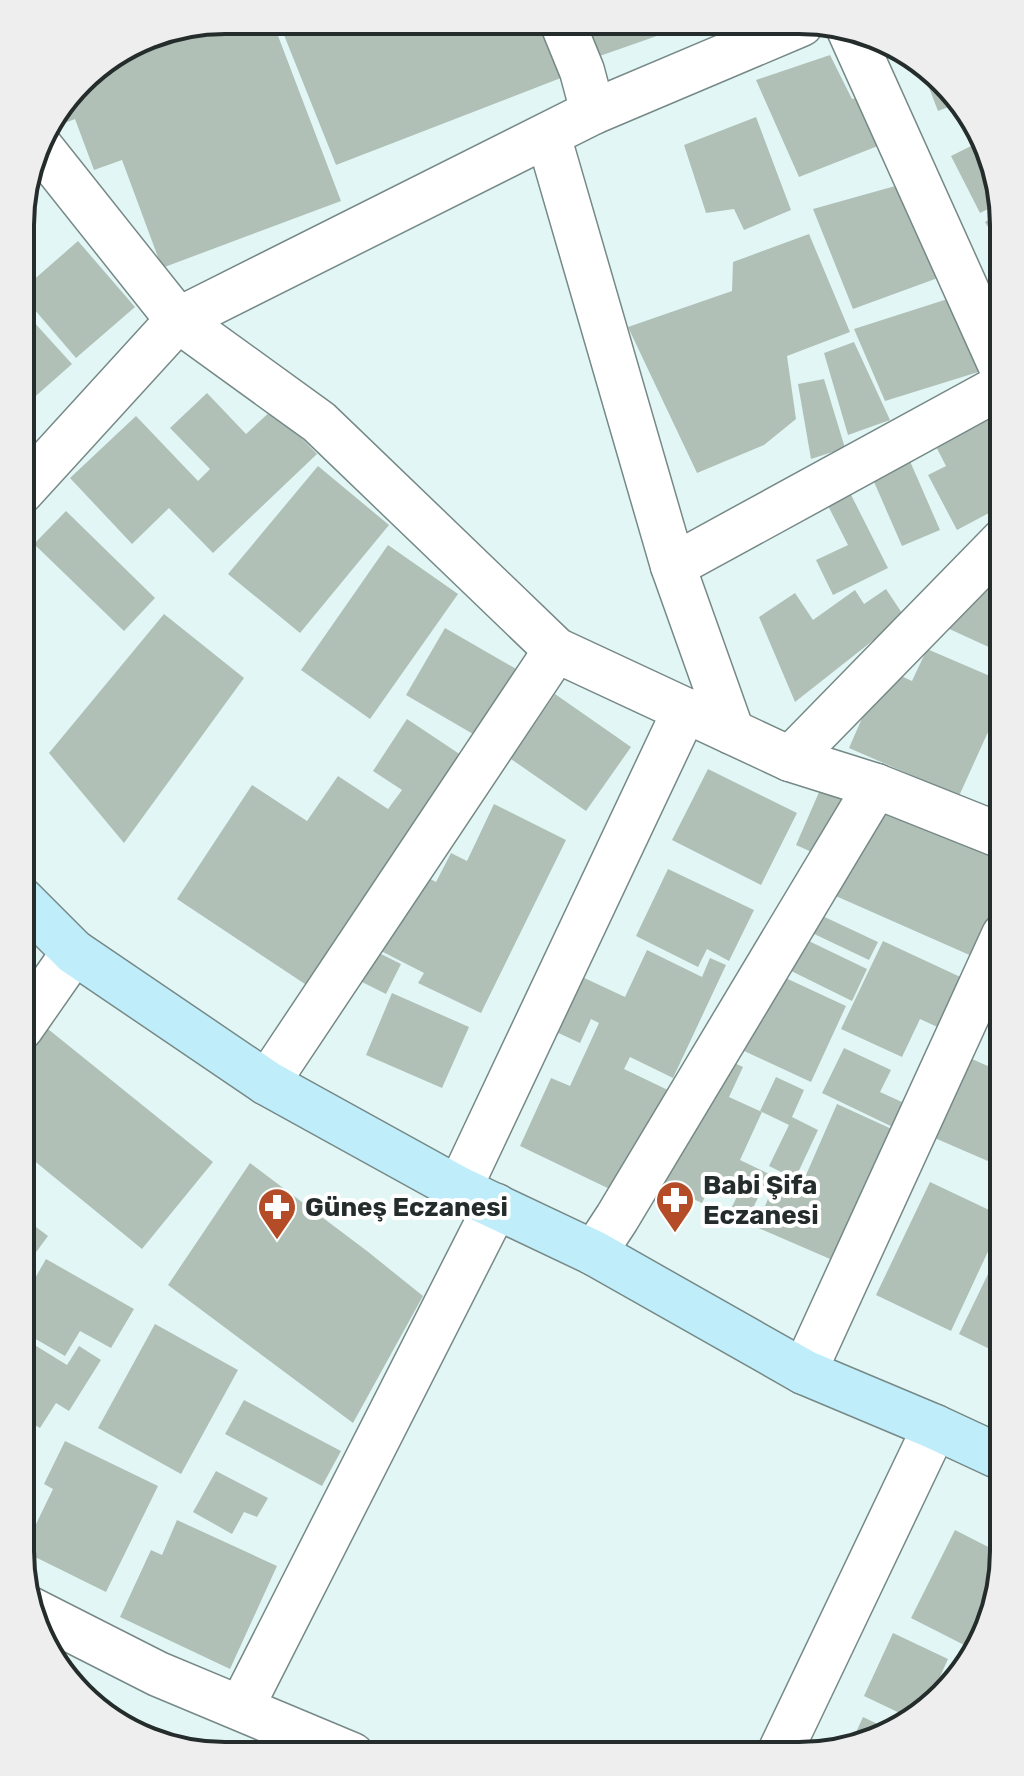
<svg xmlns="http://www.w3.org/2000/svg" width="1024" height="1776" viewBox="0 0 1024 1776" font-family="Rubik,sans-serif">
	<rect width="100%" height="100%" fill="#e2f7f5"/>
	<g fill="#b0c0b7">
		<polygon points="229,20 272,20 341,201 162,268 122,160 94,170 75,119 44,131 90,71 147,35 184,28 186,36"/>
		<polygon points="278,20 545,22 566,76 336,165"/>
		<polygon points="582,22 694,23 594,58"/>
		<polygon points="830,55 852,99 869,95 888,142 799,177 756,80"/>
		<polygon points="920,64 934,71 956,104 938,111"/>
		<polygon points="756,117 791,210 744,230 734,209 706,213 684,145"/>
		<polygon points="981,141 993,159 1000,203 980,213 951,156"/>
		<polygon points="906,183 946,275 853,309 813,209"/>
		<polygon points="1002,212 1004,225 1004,255 985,222"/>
		<polygon points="809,234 850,332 787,356 796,419 764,445 697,473 628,327 732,291 733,262"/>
		<polygon points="78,241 135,307 76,358 22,295 22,290"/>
		<polygon points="960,295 988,369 885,401 854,329"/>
		<polygon points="22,309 72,364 21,409"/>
		<polygon points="854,342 890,420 848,435 824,353"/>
		<polygon points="824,379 845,448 811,459 798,384"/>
		<polygon points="207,393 246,434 273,409 317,454 213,553 169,508 132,544 70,478 136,416 198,481 210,469 170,428"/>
		<polygon points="1004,403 1004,505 957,530 928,475 946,466 930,435"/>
		<polygon points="909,459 940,530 902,546 871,475"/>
		<polygon points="318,466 389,525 300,633 228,574"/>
		<polygon points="843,479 888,568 833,595 816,560 848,545 820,490"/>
		<polygon points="66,511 155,598 124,631 34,544"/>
		<polygon points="388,545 458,594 370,719 301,670"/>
		<polygon points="1004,549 1004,654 934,622"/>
		<polygon points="886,589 904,616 795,702 759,617 795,593 813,620 855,590 864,604"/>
		<polygon points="164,614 244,678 124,843 49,753"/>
		<polygon points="445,628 525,674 485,741 406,695"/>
		<polygon points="927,649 1004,682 1004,738 988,732 959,796 849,748 884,668 912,681"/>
		<polygon points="555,694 631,747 586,811 511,759"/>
		<polygon points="407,719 467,759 314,990 177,899 252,785 307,821 338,776 388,809 402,790 373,771"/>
		<polygon points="708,769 797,813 761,885 672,840"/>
		<polygon points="1004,773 1004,801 993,796"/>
		<polygon points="823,783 1004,862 1004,889 974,957 804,882 816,854 796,845"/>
		<polygon points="494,804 566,840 481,1013 418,983 424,973 381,951 419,873 436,882 451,853 467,861"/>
		<polygon points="668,869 754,910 729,961 707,949 698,967 636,936"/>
		<polygon points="799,905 878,942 869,960 791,923"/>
		<polygon points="786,930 867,969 852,1001 771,961"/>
		<polygon points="883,941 969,981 946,1031 920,1019 902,1057 841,1029"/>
		<polygon points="373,950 401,964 386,994 358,980"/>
		<polygon points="647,950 702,977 710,958 726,965 673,1078 630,1057 624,1069 670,1091 620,1194 520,1146 551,1078 570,1086 599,1023 591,1019 580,1043 552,1030 578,975 625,997"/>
		<polygon points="762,967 846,1006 811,1082 727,1043"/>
		<polygon points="1004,977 1004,1032 978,1020"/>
		<polygon points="392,993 469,1027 442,1088 366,1055"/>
		<polygon points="43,1025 213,1162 142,1249 21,1150 21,1053"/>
		<polygon points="844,1048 891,1070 880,1092 913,1107 901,1131 822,1093"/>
		<polygon points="713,1053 743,1067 729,1097 762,1112 740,1160 769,1174 747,1221 729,1213 742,1186 716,1174 702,1203 654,1181"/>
		<polygon points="965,1056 1004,1073 1004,1168 930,1136"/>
		<polygon points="776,1077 804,1090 792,1117 818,1130 795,1179 769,1166 789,1125 760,1111"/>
		<polygon points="837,1104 894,1130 837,1262 756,1227 773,1187 796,1198"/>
		<polygon points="250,1163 367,1251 423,1296 353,1423 168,1285"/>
		<polygon points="930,1182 1004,1217 951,1331 876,1295"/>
		<polygon points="20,1215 48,1236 20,1274"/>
		<polygon points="1004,1241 1004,1356 959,1334"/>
		<polygon points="46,1259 134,1309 111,1348 80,1331 65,1356 20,1330 20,1304"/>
		<polygon points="155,1324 238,1370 181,1474 98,1428"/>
		<polygon points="20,1336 67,1365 79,1346 101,1360 69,1411 56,1403 40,1428 20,1416"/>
		<polygon points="244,1400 341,1451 322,1486 225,1434"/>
		<polygon points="65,1441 158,1486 106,1592 23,1551 53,1489 44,1484"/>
		<polygon points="20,1463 33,1470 20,1496"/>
		<polygon points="216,1471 268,1498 257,1517 244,1512 232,1534 193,1512"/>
		<polygon points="177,1520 277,1566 230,1669 120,1617 151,1550 162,1555"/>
		<polygon points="955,1530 1004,1555 1004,1565 972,1649 911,1618"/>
		<polygon points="893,1633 948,1659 938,1681 948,1685 906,1716 864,1696"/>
		<polygon points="863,1717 888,1729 865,1745 849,1748"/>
	</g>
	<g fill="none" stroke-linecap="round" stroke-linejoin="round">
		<g stroke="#768987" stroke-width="47">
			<g id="street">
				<polyline points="562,22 582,71 593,112"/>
				<polyline points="849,29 1004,373"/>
				<polyline points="548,135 673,566 732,732"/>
				<polyline points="38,144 178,320 319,422 556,650 790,759 876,786 1004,837"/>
				<polyline points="21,492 178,320 593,112 801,24"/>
				<polyline points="673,566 1004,385"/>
				<polyline points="790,759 1004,540"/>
				<polyline points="21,1028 74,952"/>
				<polyline points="267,1083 556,650"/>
				<polyline points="459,1189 685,710"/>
				<polyline points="594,1253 617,1218 876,786"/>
				<polyline points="804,1372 1004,935"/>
				<polyline points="30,1609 158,1674 352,1755"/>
				<polyline points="241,1708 496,1206"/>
				<polyline points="778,1756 935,1427"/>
			</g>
		</g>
		<g stroke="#768987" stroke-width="47">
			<polyline id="secondary" points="21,899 74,952 267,1083 459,1189 594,1253 804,1372 935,1427 1004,1459"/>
		</g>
		<use href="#street" stroke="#fff" stroke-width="44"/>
		<use href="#secondary" stroke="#bfedfa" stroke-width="44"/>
	</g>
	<defs>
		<g id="pharmacy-pin" transform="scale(2)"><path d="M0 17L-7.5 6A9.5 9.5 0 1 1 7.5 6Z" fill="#b44d27" stroke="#fff"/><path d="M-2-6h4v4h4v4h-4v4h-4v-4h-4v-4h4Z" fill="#fff"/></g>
	</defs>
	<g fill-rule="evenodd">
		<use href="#pharmacy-pin" x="675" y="1200"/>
		<use href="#pharmacy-pin" x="277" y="1207"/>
	</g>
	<g text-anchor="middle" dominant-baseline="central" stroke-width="8" stroke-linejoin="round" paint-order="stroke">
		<g font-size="26" font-weight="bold" fill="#252d2c" stroke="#fff" text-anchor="start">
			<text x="703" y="1185">Babi Şifa<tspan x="703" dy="30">Eczanesi</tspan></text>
			<text x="305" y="1207">Güneş Eczanesi</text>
		</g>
	</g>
	<path d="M0 0H1024V1776H0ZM225 34H799A191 191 0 0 1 990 225V1551A191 191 0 0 1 799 1742H225A191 191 0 0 1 34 1551V225A191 191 0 0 1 225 34Z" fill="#eee" fill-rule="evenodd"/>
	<path fill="none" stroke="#252d2c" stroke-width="4" d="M225 34H799A191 191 0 0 1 990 225V1551A191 191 0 0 1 799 1742H225A191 191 0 0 1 34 1551V225A191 191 0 0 1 225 34Z"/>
</svg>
